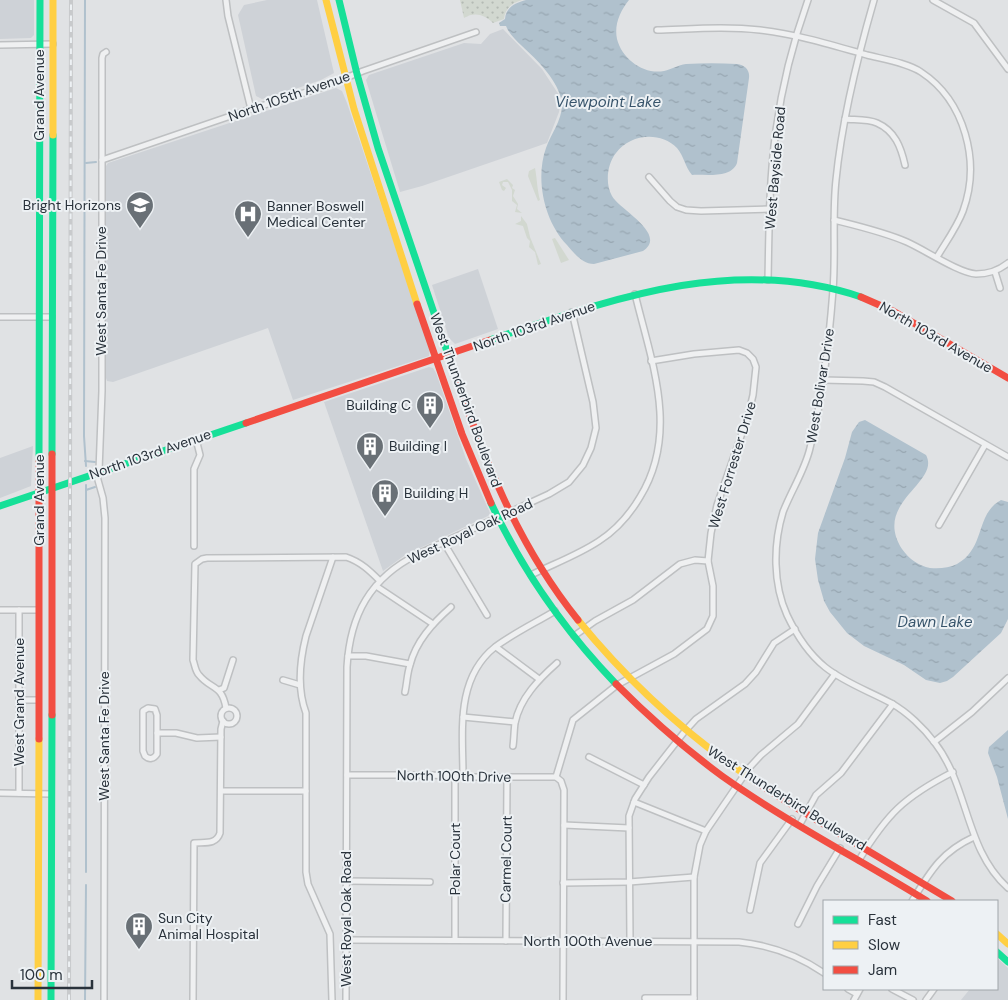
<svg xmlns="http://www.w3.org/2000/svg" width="1008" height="1000" viewBox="0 0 1008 1000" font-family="'DM Sans',sans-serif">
	<defs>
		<pattern id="park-dots" width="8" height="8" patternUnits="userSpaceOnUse" patternTransform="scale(1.25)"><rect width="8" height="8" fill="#d2d8d0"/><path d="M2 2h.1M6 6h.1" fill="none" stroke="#b4bab4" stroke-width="1.8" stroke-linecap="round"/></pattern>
		<pattern id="water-ripples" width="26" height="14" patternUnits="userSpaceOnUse" patternTransform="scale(1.25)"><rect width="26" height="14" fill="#b0c1cd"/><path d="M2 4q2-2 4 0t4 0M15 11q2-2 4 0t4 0" fill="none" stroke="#97a6b1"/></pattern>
	</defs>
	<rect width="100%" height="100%" fill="#e0e2e4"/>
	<g fill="#ced2d7">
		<polygon points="0,0 34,0 34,35 31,38 0,39"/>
		<polygon points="267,0 317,0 334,73 321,80 295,89 262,99 256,96 238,15 244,5"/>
		<polygon points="503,29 542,69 559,95 561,101 559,112 547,143 422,186 400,192 366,80 369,75 464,43 481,44 490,34"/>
		<polygon points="336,88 342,91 347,103 430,350 429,356 293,400 268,328 113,382 107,381 106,378 106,166 108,163"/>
		<polygon points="478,269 498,329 455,344 449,338 432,285"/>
		<polygon points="429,367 433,368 436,373 466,459 490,513 488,516 405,555 383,571 324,402"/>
		<polygon points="33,446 31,486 0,498 0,458"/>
		<polygon points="997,958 1008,968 1008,1000 961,1000 970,989 997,989"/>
	</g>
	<g fill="#d2d8d0">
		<path d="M535,168c2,10 2,21 5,32l-2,1 -10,-25 1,-5z"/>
		<polygon points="507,179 513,185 512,188 515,190 513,196 518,204 517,209 522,213 515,212 517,205 512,201 512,190 508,182 503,182 502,185 506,188 504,191 502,190 499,182"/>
		<polygon points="521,216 527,224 530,237 541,264 538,265 535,252 529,247 530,241 527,238 523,226 515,224 521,221"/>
		<polygon points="555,238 569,260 561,263 552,239"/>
	</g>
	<path fill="url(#park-dots)" d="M460,0h62c-10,3 -17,8 -18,19l-11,4c-9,-9 -19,-11 -29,-5z"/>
	<g fill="url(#water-ripples)">
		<path d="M526,0h103c-9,11 -15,25 -12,39 5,20 27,36 47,32 8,-2 14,-6 22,-7 17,-1 34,-1 51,0 8,1 13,6 12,14l-12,85c-6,16 -31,11 -45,12 -7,-8 -8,-19 -15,-27 -17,-17 -47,-14 -61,5 -9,11 -11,31 -4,43 8,14 56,38 31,55l-49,13c-12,0 -20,-11 -27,-19 -23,-24 -32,-66 -21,-97 5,-15 20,-33 15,-50 -6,-21 -24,-38 -39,-52 -6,-6 -13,-12 -16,-20h-6l-1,-3 6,-4c1,-12 10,-16 21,-19z"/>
		<path d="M865,420l61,35c15,28 -54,47 -24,94 7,10 17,17 28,19 9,1 19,0 27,-4 29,-16 18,-50 44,-64l7,2v117l-7,14 -48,44 -6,4 -7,2 -14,-3 -22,-15 -40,-19 -17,-13 -17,-21 -6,-11 -6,-21 -3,-21 3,-26 27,-75 7,-26 7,-10z"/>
		<polygon points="1008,730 1008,819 997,777 988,753 989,747"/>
	</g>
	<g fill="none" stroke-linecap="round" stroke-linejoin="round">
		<g stroke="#b0c1cd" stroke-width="2">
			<polyline points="85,0 84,436 86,466"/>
			<polyline points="86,163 96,162"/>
			<polyline points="85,461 95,462"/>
			<polyline points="86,485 86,872"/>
			<polyline points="86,490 95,487"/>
			<polyline points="85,1000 86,885"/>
		</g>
		<g stroke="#bec0c2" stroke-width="8">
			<g id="street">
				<polyline points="226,0 228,16 251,109"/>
				<path d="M874,0c-17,59 -32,119 -38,180 -4,37 0,74 -3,110 -4,53 -10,107 -23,158 -5,22 -19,43 -27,64 -10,33 -10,72 4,103 9,19 22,39 38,52 20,16 44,24 66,36 16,9 33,25 44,40 34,44 30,107 73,145"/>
				<polyline points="933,0 974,23 1008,69"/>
				<path d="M657,30c34,-1 69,-4 103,0 36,4 72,15 107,25 16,4 41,8 54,17 44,29 60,90 42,139 -6,16 -17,31 -26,46"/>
				<polyline points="0,45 53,44"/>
				<path d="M845,119c9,1 23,0 32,4 18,8 24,24 28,42"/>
				<polyline points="102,160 251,109 323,87 363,71 476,32"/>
				<polyline points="649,177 670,201 677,207 686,210 701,211 770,209"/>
				<path d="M834,220c24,6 50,12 73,22 18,8 52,31 69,32 13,0 22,-3 32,-11"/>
				<polyline points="995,272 1000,288"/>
				<path d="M768,280c1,-50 1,-100 8,-150 6,-44 17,-88 32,-130"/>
				<polyline points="0,317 52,317"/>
				<polyline points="823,380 863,381 874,382 885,387 1008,457"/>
				<polyline points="99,471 102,391 102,58 103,54 106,52"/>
				<polyline points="96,473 103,498 105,518 104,1000"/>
				<polyline points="939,525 985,445"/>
				<polyline points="444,543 487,615"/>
				<polyline points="194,546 194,469 200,455 196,439"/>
				<path d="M531,575c22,-11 47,-20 68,-34 17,-11 31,-27 41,-44 40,-65 11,-136 -5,-203"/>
				<polyline points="376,586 433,624"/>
				<polyline points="0,610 38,610"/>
				<polyline points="19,610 19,793"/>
				<polyline points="574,636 595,621 633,600 680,564 695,560 708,561"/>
				<polyline points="496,647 539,679"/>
				<polyline points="348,656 366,656 410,664"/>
				<polyline points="283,680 300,685"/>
				<polyline points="219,690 224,688 233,660"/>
				<path d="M405,692c2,-9 2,-18 5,-27 6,-24 23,-42 41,-58"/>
				<polyline points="20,700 38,700"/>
				<circle cx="229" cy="716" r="8"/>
				<path d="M148,708l7,1 2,6v39c-3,5 -8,6 -12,2l-2,-5v-40z"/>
				<path d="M226,708c-4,-24 -15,-18 -27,-33 -4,-4 -4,-10 -6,-15l2,-96 7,-5 5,-1 139,-1c15,5 24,14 34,24"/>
				<polyline points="463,717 515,722"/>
				<polyline points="157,733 176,733 197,738 221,737"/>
				<polyline points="934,742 972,712 1008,678"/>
				<path d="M513,746c1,-7 1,-16 2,-23 5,-25 24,-44 42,-60"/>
				<polyline points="589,757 644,785"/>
				<polyline points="347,775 431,775 463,777 556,777 561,781 564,790 563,1000"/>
				<polyline points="455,777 455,940"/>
				<path d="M463,777c0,-45 -8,-98 32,-130 19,-14 40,-24 60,-36"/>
				<polyline points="556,777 573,720 617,685 674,654 707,629 713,616 713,586 708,561 711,533 717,505 748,416 753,395 756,367 753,359 747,353 739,350 694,354 651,361"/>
				<polyline points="221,791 306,791"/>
				<polyline points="0,793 51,794"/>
				<polyline points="634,802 706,831"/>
				<polyline points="800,824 816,795 841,773 893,704"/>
				<polyline points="564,825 629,828"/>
				<path d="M859,860c28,-46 45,-63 94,-88"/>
				<polyline points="347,881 430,882"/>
				<polyline points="563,883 629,882 694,877"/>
				<path d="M912,901c18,-29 29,-49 62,-64"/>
				<polyline points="750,910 760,863 792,819"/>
				<polyline points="798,924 817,886 840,848"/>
				<path d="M346,940l393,2c30,3 60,14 85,31"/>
				<polyline points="630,940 629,816 635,799 649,777 685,731 696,719 745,684 756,672 774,643 795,629"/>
				<polyline points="506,941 507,777"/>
				<polyline points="848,989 857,994"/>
				<polyline points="892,989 913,1000"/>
				<polyline points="645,998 694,998"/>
				<path d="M193,1000l1,-157c11,-1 22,2 26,-10l1,-104 2,-8"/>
				<path d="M332,1000l-2,-66 -22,-50 -2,-12v-159c-9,-24 -6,-53 0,-77l27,-79"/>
				<path d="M346,1000l1,-333c3,-52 23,-89 71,-113l131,-60 20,-12 14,-17 8,-17 5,-20 -3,-26 -21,-90"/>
				<polyline points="694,1000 694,877 700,845 706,831 749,768 761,755 798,724 835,674"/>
				<polyline points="854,1000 860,989"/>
				<polyline points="926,1000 934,989"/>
			</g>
		</g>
		<use href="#street" stroke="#eff0f1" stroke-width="5"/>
		<g stroke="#16e098" stroke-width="7">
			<polyline points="339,0 357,74 378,148 452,366"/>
			<path d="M490,340c122,-41 243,-86 371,-43"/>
			<polyline points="52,454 53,135"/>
			<polyline points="39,460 40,0"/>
			<path d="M491,503c31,67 74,128 125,181"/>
			<polyline points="0,506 246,423"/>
			<polyline points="997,952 1008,962"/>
			<polyline points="51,1000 52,715"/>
		</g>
		<g stroke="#ffcf43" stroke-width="7">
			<polyline points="326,0 354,109 417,304"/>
			<polyline points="53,135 53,0"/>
			<path d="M578,620c52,64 109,116 178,162"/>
			<polyline points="997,934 1008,944"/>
			<polyline points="38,1000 39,739"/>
		</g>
		<g stroke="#f24e42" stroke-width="7">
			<polyline points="861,297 893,311 1008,378"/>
			<polyline points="417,304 462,434 491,503"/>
			<path d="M452,366c32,92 64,177 126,254"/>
			<polyline points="246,423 490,340"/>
			<path d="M616,684c33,33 68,64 106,92 65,46 137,83 205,125"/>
			<polyline points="52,715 52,454"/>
			<polyline points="39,739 39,460"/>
			<polyline points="756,782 800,810 952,901"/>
		</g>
		<g stroke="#c8cacc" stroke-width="4">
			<polyline id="rail" points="69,1000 71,0"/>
		</g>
		<use href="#rail" stroke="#edf1f4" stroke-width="2" stroke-dasharray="5.5" stroke-linecap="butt"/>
	</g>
	<defs>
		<g id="school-pin" transform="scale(1.4375)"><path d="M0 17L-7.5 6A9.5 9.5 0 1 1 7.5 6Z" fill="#697076" stroke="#edf1f4"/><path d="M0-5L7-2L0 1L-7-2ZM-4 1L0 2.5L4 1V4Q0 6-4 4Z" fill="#fff"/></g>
		<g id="hospital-pin" transform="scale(1.4375)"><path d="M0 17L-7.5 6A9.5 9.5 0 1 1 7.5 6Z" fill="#697076" stroke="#edf1f4"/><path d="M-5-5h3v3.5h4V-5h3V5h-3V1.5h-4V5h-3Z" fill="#fff"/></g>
		<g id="building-pin" transform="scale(1.4375)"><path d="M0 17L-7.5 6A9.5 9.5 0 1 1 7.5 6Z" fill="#697076" stroke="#edf1f4"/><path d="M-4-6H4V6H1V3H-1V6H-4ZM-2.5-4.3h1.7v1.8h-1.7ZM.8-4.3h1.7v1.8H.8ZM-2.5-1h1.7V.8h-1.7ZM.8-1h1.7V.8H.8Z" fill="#fff"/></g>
	</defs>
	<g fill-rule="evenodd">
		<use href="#school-pin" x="140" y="205"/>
		<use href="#hospital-pin" x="248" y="214"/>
		<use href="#building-pin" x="430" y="405"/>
		<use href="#building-pin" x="370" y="446"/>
		<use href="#building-pin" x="385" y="493"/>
		<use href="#building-pin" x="139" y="926"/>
	</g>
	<g text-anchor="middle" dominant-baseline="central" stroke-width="4" stroke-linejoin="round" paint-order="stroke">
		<g font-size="14" fill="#29323b" stroke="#edf1f4">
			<text transform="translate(39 95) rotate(-90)">Grand Avenue</text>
			<text transform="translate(289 96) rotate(-19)">North 105th Avenue</text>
			<text transform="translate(775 168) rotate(-85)">West Bayside Road</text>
			<text transform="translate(101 291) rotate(-90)">West Santa Fe Drive</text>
			<text transform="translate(534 326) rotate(-19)">North 103rd Avenue</text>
			<text transform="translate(936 337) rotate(30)">North 103rd Avenue</text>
			<text transform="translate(820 386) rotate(-81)">West Bolivar Drive</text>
			<text transform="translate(466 400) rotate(70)">West Thunderbird Boulevard</text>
			<text transform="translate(150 454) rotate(-19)">North 103rd Avenue</text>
			<text transform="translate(732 465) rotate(-73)">West Forrester Drive</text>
			<text transform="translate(39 500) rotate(-90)">Grand Avenue</text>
			<text transform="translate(470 531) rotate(-25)">West Royal Oak Road</text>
			<text transform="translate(19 702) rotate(-90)">West Grand Avenue</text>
			<text transform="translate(104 736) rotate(-90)">West Santa Fe Drive</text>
			<text transform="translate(454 776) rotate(1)">North 100th Drive</text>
			<text transform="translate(787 798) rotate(32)">West Thunderbird Boulevard</text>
			<text transform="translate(455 859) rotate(-90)">Polar Court</text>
			<text transform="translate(506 859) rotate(-89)">Carmel Court</text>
			<text transform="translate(346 919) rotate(-90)">West Royal Oak Road</text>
			<text x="588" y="941">North 100th Avenue</text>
		</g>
		<g font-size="14" fill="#29323b" stroke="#edf1f4" text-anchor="start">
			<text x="121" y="205" text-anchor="end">Bright Horizons</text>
			<text x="267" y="206">Banner Boswell<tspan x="267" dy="16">Medical Center</tspan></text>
			<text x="411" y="405" text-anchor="end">Building C</text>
			<text x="389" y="446">Building I</text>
			<text x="404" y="493">Building H</text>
			<text x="158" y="918">Sun City<tspan x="158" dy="16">Animal Hospital</tspan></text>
		</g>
		<g font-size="15" font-style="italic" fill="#37546b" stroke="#edf1f4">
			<text x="608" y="102">Viewpoint Lake</text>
			<text x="935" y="622">Dawn Lake</text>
		</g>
	</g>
	<rect x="823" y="900" width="175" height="90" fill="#edf1f4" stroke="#9fa5aa"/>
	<rect x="833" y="916" width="25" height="8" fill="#16e098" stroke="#9fa5aa"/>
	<text x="868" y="925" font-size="15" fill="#29323b">Fast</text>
	<rect x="833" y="941" width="25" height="8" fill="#ffcf43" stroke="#9fa5aa"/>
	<text x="868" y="950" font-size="15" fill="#29323b">Slow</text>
	<rect x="833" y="966" width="25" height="8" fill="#f24e42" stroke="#9fa5aa"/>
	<text x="868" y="975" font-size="15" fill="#29323b">Jam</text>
	<path d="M12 980v8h80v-8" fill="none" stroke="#29323b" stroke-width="2.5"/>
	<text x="20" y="980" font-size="15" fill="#29323b" stroke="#edf1f4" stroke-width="4" paint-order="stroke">100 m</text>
</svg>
